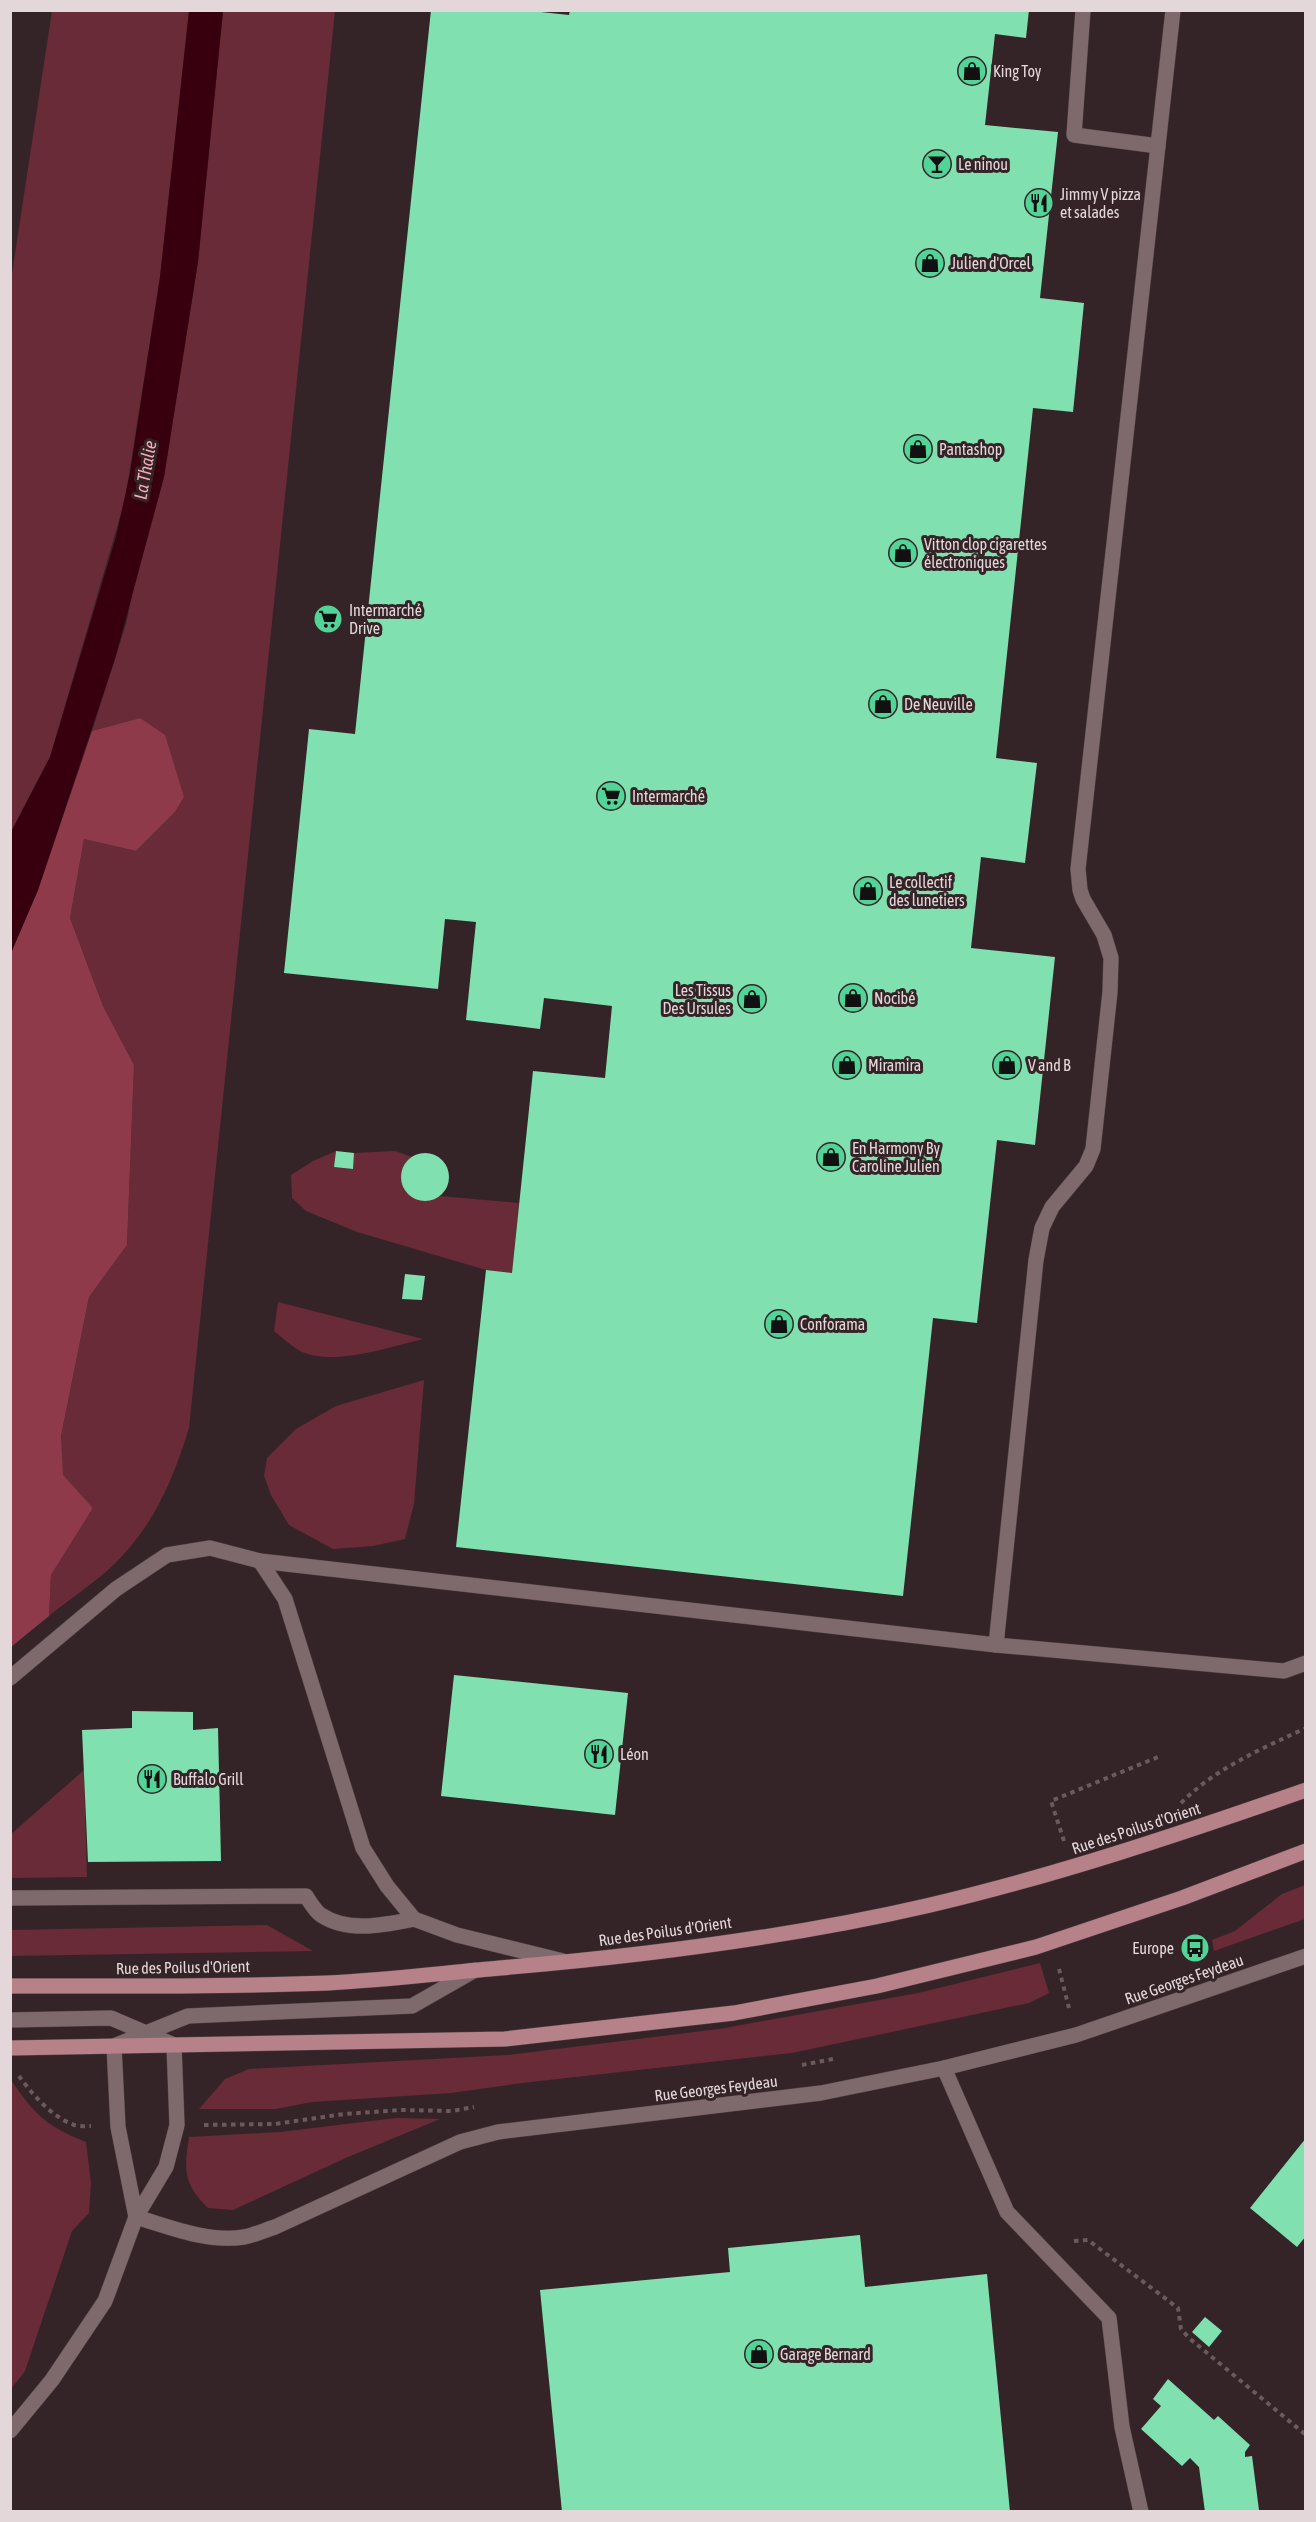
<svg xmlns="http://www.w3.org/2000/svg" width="1316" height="2522" viewBox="0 0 1316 2522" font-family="'Asap Condensed',sans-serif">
	<rect width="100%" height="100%" fill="#352427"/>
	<g fill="#682b37">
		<polygon points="52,11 189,11 160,277 125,500 50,757 11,832 11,280"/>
		<path d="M223,11h112l-146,1417c-14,46 -32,90 -65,126 -21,24 -51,42 -75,62l2,-41 42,-67 -31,-33 -1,-39 28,-139 38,-52 7,-180 -31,-59 -33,-88 14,-79 52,12 39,-39 9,-15 -44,-79 -48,13 34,-107 10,-47 28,-100 34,-215z"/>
		<path d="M336,1151l-2,16 18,2 2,-16 41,-2 17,6c-22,26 2,53 28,39l79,7 -7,70 -26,-3 -129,-38 -51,-21 -14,-13 -1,-23 22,-14z"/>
		<path d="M278,1302l145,37c-34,8 -90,28 -123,12 -9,-5 -18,-14 -26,-20z"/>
		<polygon points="424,1380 414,1504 405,1539 373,1546 333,1549 289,1525 271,1495 264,1476 267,1458 296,1429 336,1406"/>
		<polygon points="84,1770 87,1877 11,1878 10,1835"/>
		<polygon points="1305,1885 1305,1919 1214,1951 1212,1940 1235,1931 1282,1894"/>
		<polygon points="267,1925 313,1951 11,1956 11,1930"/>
		<polygon points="1040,1963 1049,1993 1029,2003 792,2053 522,2083 451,2093 312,2102 276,2109 199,2109 225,2079 249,2069 507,2055 719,2029 918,1993"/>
		<path d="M11,2080c24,35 35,46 75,62l5,41 -2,30 -17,18 -47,140 -14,18z"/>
		<path d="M396,2118l44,1 -92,38 -115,53 -25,-2c-25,-25 -24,-38 -19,-71l91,-5z"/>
	</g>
	<polygon fill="#8f3a4b" points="140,718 165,735 184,797 175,812 136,851 84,839 70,918 103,1006 134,1065 127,1245 89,1297 61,1436 63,1475 93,1508 51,1575 49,1616 11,1647 11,953 38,890 92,731"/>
	<polygon fill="#38000e" points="189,11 223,11 198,262 164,477 115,659 38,890 11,953 11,832 50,757 116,537 130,473 160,277"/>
	<g fill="#81e0af">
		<polygon points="431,10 522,10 569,15 570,10 1029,10 1026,38 995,34 985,125 1058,132 1040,298 1084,303 1073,412 1033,408 996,758 1037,763 1025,863 981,857 971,948 1055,957 1035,1145 997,1140 977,1323 933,1318 903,1596 456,1547 486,1270 512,1273 533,1071 605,1078 612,1006 544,998 540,1029 466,1020 476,922 445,919 438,989 284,973 309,729 355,734"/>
		<polygon points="336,1151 354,1153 353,1169 334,1167"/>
		<circle cx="425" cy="1177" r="24"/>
		<polygon points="405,1274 425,1276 422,1300 402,1299"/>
		<polygon points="454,1675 628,1693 615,1815 441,1796"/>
		<polygon points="132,1711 193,1712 193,1730 218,1728 221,1861 88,1862 82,1730 132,1728"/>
		<polygon points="1204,1940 1207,1949 1185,1957 1182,1947"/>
		<polygon points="1306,2138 1306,2236 1297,2247 1250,2208"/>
		<polygon points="860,2235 865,2287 987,2274 1010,2512 562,2512 540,2290 730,2272 728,2248"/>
		<polygon points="1205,2317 1222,2331 1209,2347 1192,2332"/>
		<polygon points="1168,2379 1214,2420 1218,2416 1250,2445 1245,2452 1245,2457 1252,2456 1259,2510 1205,2512 1199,2467 1190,2458 1182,2466 1141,2429 1161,2406 1153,2399"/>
	</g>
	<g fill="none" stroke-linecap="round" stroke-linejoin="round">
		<g stroke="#504244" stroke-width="16">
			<g id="minor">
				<polyline points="1083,10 1074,135 1158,146"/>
				<polyline points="260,1561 285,1599 363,1848 387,1886 414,1919 457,1935 563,1961"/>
				<polyline points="996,1645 1036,1260 1042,1228 1052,1207 1086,1166 1093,1149 1110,992 1111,958 1104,935 1083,899 1080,890 1078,869 1173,10"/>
				<polyline points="10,1678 116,1589 167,1555 210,1548 260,1561 996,1645 1284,1671 1306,1663"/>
				<path d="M10,1898l296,-2c4,6 9,15 15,19 27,18 63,10 93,4"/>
				<polyline points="10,2020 111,2018 174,2045 177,2125 166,2167 136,2217 118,2127 114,2046 188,2016 412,2006 475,1970"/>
				<polyline points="944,2068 1007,2212 1109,2318 1122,2427 1141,2512"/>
				<path d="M10,2431l42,-51 53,-79 31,-84c34,10 72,26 108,20 11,-2 21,-7 31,-10l185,-85 38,-10 323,-39 123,-25 132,-33 230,-79"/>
			</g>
		</g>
		<g stroke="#504244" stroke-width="16">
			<g id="major">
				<path d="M10,1986c106,0 213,1 318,-3 58,-3 115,-10 172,-15 142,-12 287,-30 426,-62 129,-30 254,-72 380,-116"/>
				<polyline points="10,2048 505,2039 734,2013 877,1986 1036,1947 1182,1898 1306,1851"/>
			</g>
		</g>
		<g stroke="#6a5a5d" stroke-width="4" stroke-dasharray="4.5 4.5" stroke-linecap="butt">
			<path d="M1181,1803c35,-35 80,-54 125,-75"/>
			<polyline points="1064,1841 1051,1801 1158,1757"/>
			<polyline points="1059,1969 1069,2008"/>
			<polyline points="802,2065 833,2059"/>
			<path d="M19,2076c13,18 32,40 53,48 5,3 13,2 19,2"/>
			<polyline points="204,2125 275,2124 344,2114 401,2110 452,2111 474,2107"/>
			<polyline points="1074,2241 1088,2240 1178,2308 1181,2329 1189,2338 1306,2435"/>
		</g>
		<use href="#minor" stroke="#7e6a6c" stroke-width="15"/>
		<use href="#major" stroke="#b68188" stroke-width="15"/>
	</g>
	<defs>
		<g id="shop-disc" transform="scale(1.5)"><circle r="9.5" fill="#52d397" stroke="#352427"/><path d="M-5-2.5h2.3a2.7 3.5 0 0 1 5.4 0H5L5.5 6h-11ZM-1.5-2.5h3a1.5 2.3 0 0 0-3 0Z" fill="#111"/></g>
		<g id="bar-disc" transform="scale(1.5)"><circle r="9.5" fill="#52d397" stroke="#352427"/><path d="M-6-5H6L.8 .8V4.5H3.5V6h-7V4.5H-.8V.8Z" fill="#111"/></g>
		<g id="restaurant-disc" transform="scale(1.5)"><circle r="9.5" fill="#52d397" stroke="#352427"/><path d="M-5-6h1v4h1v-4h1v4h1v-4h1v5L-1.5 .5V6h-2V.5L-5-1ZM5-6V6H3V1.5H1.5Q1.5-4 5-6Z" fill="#111"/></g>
		<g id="supermarket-disc" transform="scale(1.5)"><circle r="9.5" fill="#52d397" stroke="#352427"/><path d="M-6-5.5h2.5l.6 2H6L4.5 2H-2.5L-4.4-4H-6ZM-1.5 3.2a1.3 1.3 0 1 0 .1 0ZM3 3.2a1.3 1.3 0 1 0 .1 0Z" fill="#111"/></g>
		<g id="bus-disc" transform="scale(1.5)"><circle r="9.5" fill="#52d397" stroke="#352427"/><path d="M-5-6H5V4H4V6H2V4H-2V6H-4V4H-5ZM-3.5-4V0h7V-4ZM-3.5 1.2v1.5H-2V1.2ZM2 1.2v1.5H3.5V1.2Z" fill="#111"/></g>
	</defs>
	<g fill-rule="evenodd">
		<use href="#shop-disc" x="972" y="71"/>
		<use href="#bar-disc" x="937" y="164"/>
		<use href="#restaurant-disc" x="1039" y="203"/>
		<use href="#shop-disc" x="930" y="263"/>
		<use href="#shop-disc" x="918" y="449"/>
		<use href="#shop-disc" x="903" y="553"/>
		<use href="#supermarket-disc" x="328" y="619"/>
		<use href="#shop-disc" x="883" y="704"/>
		<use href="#supermarket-disc" x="611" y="796"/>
		<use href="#shop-disc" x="868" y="891"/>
		<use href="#shop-disc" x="853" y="998"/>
		<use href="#shop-disc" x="752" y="999"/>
		<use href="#shop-disc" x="847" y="1065"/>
		<use href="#shop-disc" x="1007" y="1065"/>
		<use href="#shop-disc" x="831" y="1157"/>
		<use href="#shop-disc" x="779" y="1324"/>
		<use href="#restaurant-disc" x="599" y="1754"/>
		<use href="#restaurant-disc" x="152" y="1779"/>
		<use href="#bus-disc" x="1195" y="1948"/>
		<use href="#shop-disc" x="759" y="2354"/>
	</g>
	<g text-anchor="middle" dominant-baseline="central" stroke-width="6" stroke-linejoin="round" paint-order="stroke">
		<g font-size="16" fill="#e3d7d9" stroke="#352427" text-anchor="start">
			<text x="993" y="71">King Toy</text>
			<text x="958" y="164">Le ninou</text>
			<text x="1060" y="194">Jimmy V pizza<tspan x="1060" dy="18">et salades</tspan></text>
			<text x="951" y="263">Julien d'Orcel</text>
			<text x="939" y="449">Pantashop</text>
			<text x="924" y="544">Vitton clop cigarettes<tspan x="924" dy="18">électroniques</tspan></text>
			<text x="349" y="610">Intermarché<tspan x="349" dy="18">Drive</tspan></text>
			<text x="904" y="704">De Neuville</text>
			<text x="632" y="796">Intermarché</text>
			<text x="889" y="882">Le collectif<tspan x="889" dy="18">des lunetiers</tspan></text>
			<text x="731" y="990" text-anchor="end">Les Tissus<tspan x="731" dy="18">Des Ursules</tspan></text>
			<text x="874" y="998">Nocibé</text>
			<text x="868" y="1065">Miramira</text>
			<text x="1028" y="1065">V and B</text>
			<text x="852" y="1148">En Harmony By<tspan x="852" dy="18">Caroline Julien</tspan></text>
			<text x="800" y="1324">Conforama</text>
			<text x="620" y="1754">Léon</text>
			<text x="173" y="1779">Buffalo Grill</text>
			<text x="1174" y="1948" text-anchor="end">Europe</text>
			<text x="780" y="2354">Garage Bernard</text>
		</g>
		<g font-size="16" fill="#e3d7d9" stroke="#352427">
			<text transform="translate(1136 1828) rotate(-18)">Rue des Poilus d'Orient</text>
			<text transform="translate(665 1931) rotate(-8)">Rue des Poilus d'Orient</text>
			<text transform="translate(183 1967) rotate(-1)">Rue des Poilus d'Orient</text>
			<text transform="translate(1184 1979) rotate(-19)">Rue Georges Feydeau</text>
			<text transform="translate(716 2088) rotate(-7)">Rue Georges Feydeau</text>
		</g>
		<g font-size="18" font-style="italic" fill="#f6acb6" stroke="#352427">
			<text transform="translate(145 470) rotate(-80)">La Thalie</text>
		</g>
	</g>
	<rect width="1316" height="2522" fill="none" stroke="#e3d7d9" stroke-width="24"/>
</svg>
